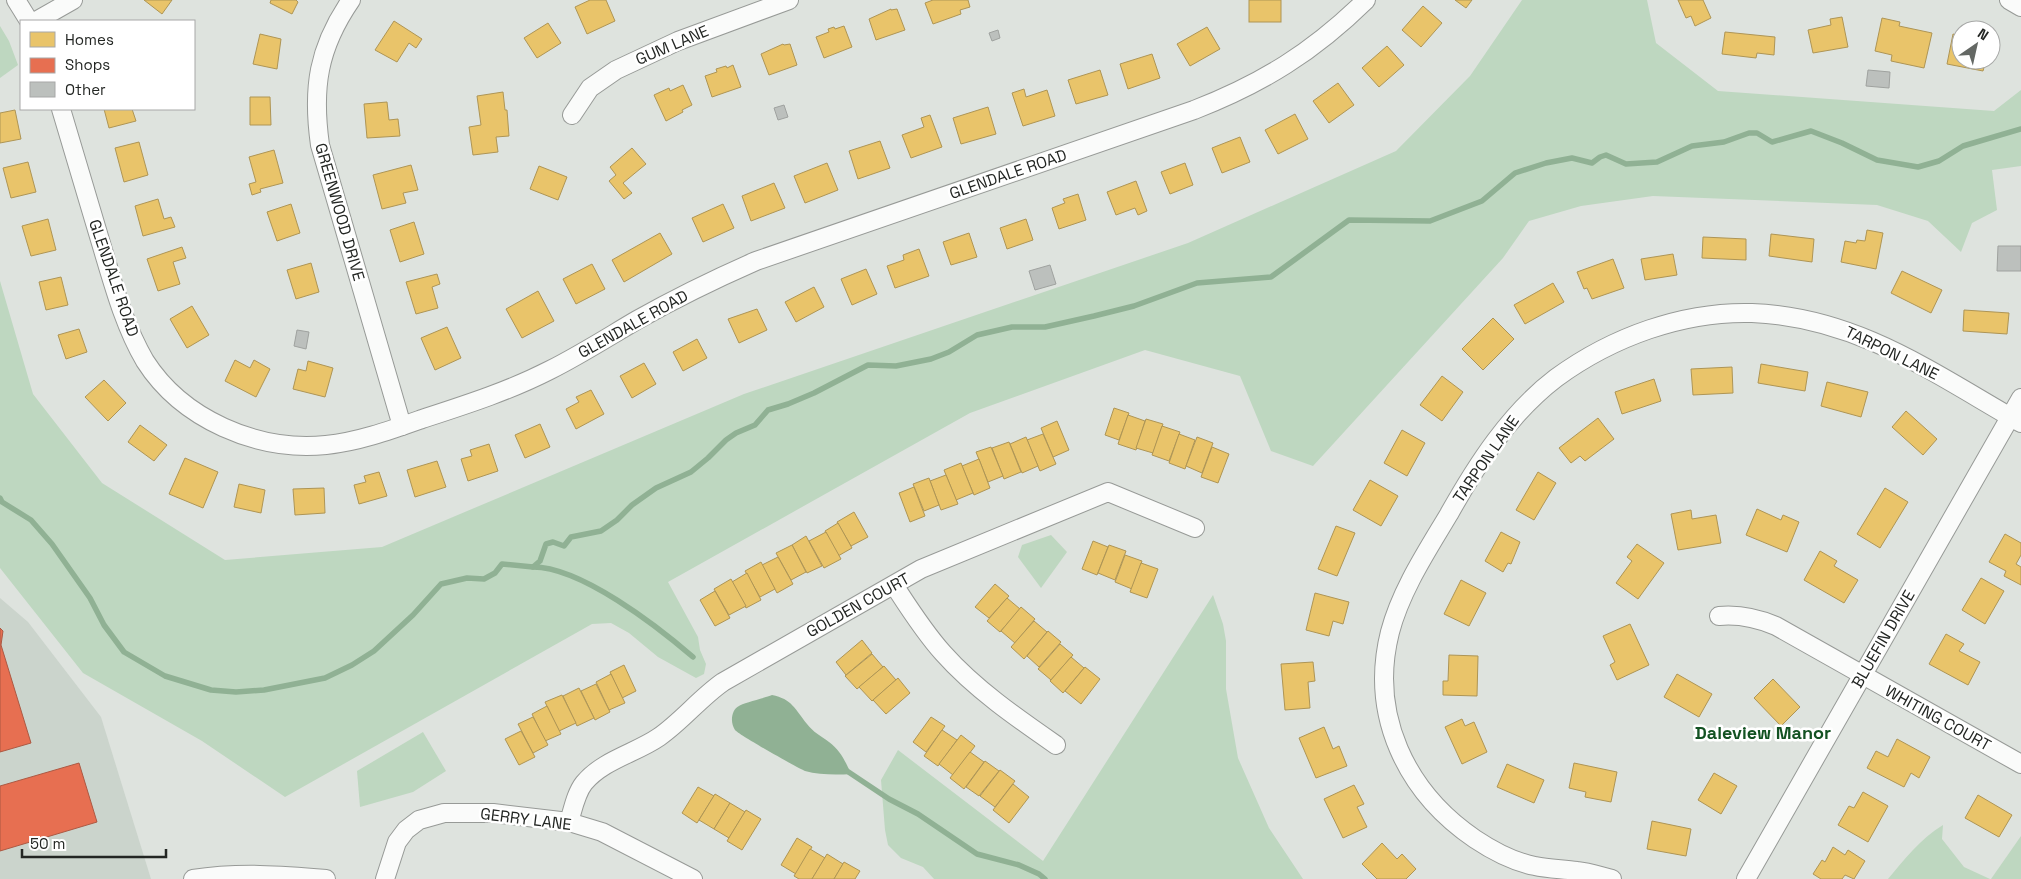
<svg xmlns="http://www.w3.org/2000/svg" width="2021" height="879" viewBox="0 0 2021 879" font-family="'Space Grotesk',sans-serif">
	<rect width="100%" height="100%" fill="#dee3de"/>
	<polygon fill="#cbd4cc" points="0,598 28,622 101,717 151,879 0,879"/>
	<g fill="#bed7c0">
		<polygon points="1522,0 1647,0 1656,43 1718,91 1994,111 2021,90 2021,166 1992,170 1997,210 1972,223 1961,252 1928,221 1877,205 1653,196 1581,206 1529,221 1503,258 1313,466 1271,451 1240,376 1145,350 970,413 668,582 698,637 700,650 706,664 704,674 696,678 658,657 629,633 611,623 592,624 285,797 202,741 83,673 0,568 0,281 33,394 102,483 225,560 382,547 744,394 1188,243 1396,151 1470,76"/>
		<polygon points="0,26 9,41 18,65 0,78"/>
		<polygon points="1051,535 1067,552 1041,588 1018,557 1022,545"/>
		<polygon points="1213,595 1223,624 1226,641 1226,689 1238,758 1269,828 1303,879 934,879 923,867 901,858 888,845 885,830 881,780 898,750 1043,861"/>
		<polygon points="423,732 446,771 413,792 360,807 357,771"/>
		<path d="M1943,825l-1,14 22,28 26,12h-102c17,-20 32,-40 55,-54z"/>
		<polygon points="2021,836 2021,879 1991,879"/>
	</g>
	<path fill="#90b194" d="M772,695c20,4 23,14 35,29 6,8 14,12 22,18 11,8 17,20 22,32 -14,1 -32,1 -46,-3 -7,-3 -66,-36 -70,-41 -5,-7 -4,-20 4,-24 3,-3 26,-8 33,-11z"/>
	<g fill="#e9c46a" stroke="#ae9555">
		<polygon points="144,0 172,0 162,14"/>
		<polygon points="271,0 296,0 298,2 292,14 270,3"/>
		<polygon points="590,0 606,0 615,21 587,34 575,7"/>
		<polygon points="933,0 968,0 970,7 960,10 961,14 933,24 925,3"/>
		<rect x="1249" y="0" width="32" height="22"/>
		<polygon points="1455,0 1472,0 1466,8"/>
		<polygon points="1678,0 1703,0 1711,18 1695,26 1691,16 1686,18"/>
		<polygon points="1423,6 1442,23 1421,47 1402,30"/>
		<polygon points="891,9 891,10 897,9 905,30 876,40 869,19"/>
		<polygon points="1842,17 1848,47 1813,53 1808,30 1831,25 1830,19"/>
		<polygon points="1882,18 1900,22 1899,26 1932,33 1924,68 1891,61 1892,55 1875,51"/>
		<polygon points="394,21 422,39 416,48 409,43 397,62 375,50"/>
		<polygon points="548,23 561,43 537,58 524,38"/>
		<polygon points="844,26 852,47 824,58 816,37 829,32 828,29 834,27 835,29"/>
		<polygon points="1207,27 1220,49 1190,66 1177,44"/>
		<polygon points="1725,32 1775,37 1774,55 1757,53 1756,58 1722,54"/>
		<polygon points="260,34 281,39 277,69 253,64"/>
		<polygon points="1953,34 1961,36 1961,60 1986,60 1983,71 1947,64"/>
		<polygon points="783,44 784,45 790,44 797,65 769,75 761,54"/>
		<polygon points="1387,46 1404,65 1379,87 1362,68"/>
		<polygon points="1152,54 1160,78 1128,89 1120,64"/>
		<polygon points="733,65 741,87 712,97 705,76 717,72 716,69 726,66 727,68"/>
		<polygon points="1100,70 1108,95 1076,104 1068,80"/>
		<polygon points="1338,83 1354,105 1329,123 1313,101"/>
		<polygon points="683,85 692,105 682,110 683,112 666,121 654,95 669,88 670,91"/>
		<polygon points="1024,89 1026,97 1047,90 1055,116 1023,126 1012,93"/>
		<polygon points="503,92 505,110 507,110 509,136 496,137 498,152 473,155 469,127 481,125 477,96"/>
		<polygon points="250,97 270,97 271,125 250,125"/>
		<polygon points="387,102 389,120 398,119 400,136 367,138 364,104"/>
		<polygon points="988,107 996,134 961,144 953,118"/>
		<polygon points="104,109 132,109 136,121 109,128"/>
		<polygon points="15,110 21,139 0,143 0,113"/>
		<polygon points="1295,114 1308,139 1278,154 1265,130"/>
		<polygon points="930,115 942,147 911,158 902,135 924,127 921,118"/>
		<polygon points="1240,137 1250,162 1222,173 1212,148"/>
		<polygon points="880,141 890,168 858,179 849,151"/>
		<polygon points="139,142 148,175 124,182 115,148"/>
		<polygon points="632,148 646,164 623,183 632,193 624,199 609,181 616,175 610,167"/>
		<polygon points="274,150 283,183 260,189 261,192 252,195 249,184 256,182 249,157"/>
		<polygon points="28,162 36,192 11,198 3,168"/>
		<polygon points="827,163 838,190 805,203 794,176"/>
		<polygon points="1185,163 1193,185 1170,194 1161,172"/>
		<polygon points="411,165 418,190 403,193 406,203 382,209 373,175"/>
		<polygon points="539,166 567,177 558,200 530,189"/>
		<polygon points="1136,181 1147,211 1138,215 1135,208 1116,215 1107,192"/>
		<polygon points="774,183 785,208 751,221 742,196"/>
		<polygon points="1078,194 1086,220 1059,229 1052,208 1065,203 1063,199"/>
		<polygon points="158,199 164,219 171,217 175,227 143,236 135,206"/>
		<polygon points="291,204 300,233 277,241 267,212"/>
		<polygon points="723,204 734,228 703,242 692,218"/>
		<polygon points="48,219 56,250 31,256 22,226"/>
		<polygon points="1026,219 1033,240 1007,249 1000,228"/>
		<polygon points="414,222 424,254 400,262 390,230"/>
		<polygon points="1867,230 1883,233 1876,269 1841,262 1845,241 1856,243 1857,240 1865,241"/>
		<polygon points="660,233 672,254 624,282 612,260"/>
		<polygon points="969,233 977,257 951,265 943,242"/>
		<polygon points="1771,234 1814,239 1812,262 1769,256"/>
		<polygon points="1703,237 1746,239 1746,260 1702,258"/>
		<polygon points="182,247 186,258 173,262 180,284 158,291 147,259"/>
		<polygon points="919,249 929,276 895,288 887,266 904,260 903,255"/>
		<polygon points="1673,254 1677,275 1645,280 1641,259"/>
		<polygon points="1613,259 1624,288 1592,299 1587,288 1584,289 1577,272"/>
		<polygon points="311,263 319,292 296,299 287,270"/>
		<polygon points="592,264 605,289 576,304 563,279"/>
		<polygon points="866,269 877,294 852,305 841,279"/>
		<polygon points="1902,271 1942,290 1931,313 1891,293"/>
		<polygon points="437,274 440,284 432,287 438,308 416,314 406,282"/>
		<polygon points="61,277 68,305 46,310 39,282"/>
		<polygon points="1553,283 1564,302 1525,324 1514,305"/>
		<polygon points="814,287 824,307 796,322 785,302"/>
		<polygon points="538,291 554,321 522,338 506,309"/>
		<polygon points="192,306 209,335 187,348 170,319"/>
		<polygon points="757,309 767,330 739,343 728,319"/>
		<polygon points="1964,310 2009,313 2007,334 1963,331"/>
		<polygon points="1493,318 1514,339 1483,370 1462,349"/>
		<polygon points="447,327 461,358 435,370 421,338"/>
		<polygon points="79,329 87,352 66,359 58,335"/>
		<polygon points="697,339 707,358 683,371 673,352"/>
		<polygon points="235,360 250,368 254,360 270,369 256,397 225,381"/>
		<polygon points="308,361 333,368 325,397 293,389 298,369 306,371"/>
		<polygon points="644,363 656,384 632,398 620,376"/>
		<polygon points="1761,364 1808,372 1805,391 1758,383"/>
		<polygon points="1732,367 1733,393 1693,395 1691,369"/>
		<polygon points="1442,376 1463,392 1442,421 1420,405"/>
		<polygon points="1654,379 1661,401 1622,414 1615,392"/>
		<polygon points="104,380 126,403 108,421 85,397"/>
		<polygon points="1827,382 1868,392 1861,417 1821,406"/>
		<polygon points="591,390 604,414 576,429 566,409 579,402 576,397"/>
		<polygon points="1114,408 1129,413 1119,440 1105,435"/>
		<polygon points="1906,411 1937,439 1923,455 1892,427"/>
		<polygon points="1128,415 1145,421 1136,450 1118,444"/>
		<polygon points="1598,418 1614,439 1585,461 1580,456 1571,463 1559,448"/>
		<polygon points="1146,419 1163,424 1153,453 1136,448"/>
		<polygon points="1057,421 1069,450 1053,457 1041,428"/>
		<polygon points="540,424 550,447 525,458 515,435"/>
		<polygon points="140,425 167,445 154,461 128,442"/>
		<polygon points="1162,426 1180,432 1169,461 1152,455"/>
		<polygon points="1402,430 1425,443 1407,476 1384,463"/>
		<polygon points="1043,434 1056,464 1040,471 1027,440"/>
		<polygon points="1179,434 1195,440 1185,469 1169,463"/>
		<polygon points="1026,437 1038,466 1022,473 1010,444"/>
		<polygon points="1197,437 1213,443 1202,473 1186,466"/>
		<polygon points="1009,442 1021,472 1004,479 992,448"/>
		<polygon points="489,444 498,471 468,481 461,459 472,456 470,450"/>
		<polygon points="991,447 1003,476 988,482 976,452"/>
		<polygon points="1212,447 1229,454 1218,483 1201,477"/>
		<polygon points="185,458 218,472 203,508 169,494"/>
		<polygon points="979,459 990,488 974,495 962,466"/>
		<polygon points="437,461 446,487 415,497 407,470"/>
		<polygon points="961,463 973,493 956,500 944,470"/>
		<polygon points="379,472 387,496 359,504 354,485 366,482 364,476"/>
		<polygon points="1538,472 1556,483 1534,520 1516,510"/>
		<polygon points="946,475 958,504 941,510 930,481"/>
		<polygon points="929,478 939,505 924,511 913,484"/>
		<polygon points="1370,480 1398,496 1381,526 1353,510"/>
		<polygon points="239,484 265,490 261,513 234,507"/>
		<polygon points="914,487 925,516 910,522 899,493"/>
		<polygon points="324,488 325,513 295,515 293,489"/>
		<polygon points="1885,488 1908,502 1880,548 1857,534"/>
		<polygon points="1757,509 1781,520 1783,515 1799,522 1787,552 1746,535"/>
		<polygon points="1691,510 1692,519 1716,515 1721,543 1678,550 1671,514"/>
		<polygon points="854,512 868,537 851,546 837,522"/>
		<polygon points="838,523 852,548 838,556 825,531"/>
		<polygon points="1336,526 1355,533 1337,576 1318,569"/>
		<polygon points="826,532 841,559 824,568 809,541"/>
		<polygon points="1501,532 1520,542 1511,564 1508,563 1503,572 1485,561"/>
		<polygon points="2005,534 2021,543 2021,555 2016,564 2021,567 2021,585 2004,576 2006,571 1989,562"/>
		<polygon points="806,536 822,566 807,573 792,545"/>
		<polygon points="1093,541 1108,547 1097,575 1082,569"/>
		<polygon points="1637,544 1664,563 1638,599 1616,583 1632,561 1627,557"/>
		<polygon points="792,545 806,572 791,580 776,553"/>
		<polygon points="1109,545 1126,551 1115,580 1098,573"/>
		<polygon points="1820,551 1837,561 1834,566 1858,580 1844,603 1804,580"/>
		<polygon points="1125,555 1142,561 1132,589 1115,582"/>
		<polygon points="778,557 793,584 777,593 762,565"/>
		<polygon points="761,562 775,589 760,597 745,571"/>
		<polygon points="1141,563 1158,569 1147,598 1130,592"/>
		<polygon points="747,573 761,600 746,608 732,582"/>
		<polygon points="1981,578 2004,591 1985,624 1962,610"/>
		<polygon points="731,579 746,606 729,615 714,589"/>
		<polygon points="1461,580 1486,593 1469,626 1444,614"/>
		<polygon points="995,584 1009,596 989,618 975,607"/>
		<polygon points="715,591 730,618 715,626 700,600"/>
		<polygon points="1315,593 1349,602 1343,624 1333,621 1329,636 1306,630"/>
		<polygon points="1007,598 1020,609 1000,632 987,621"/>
		<polygon points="1021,607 1035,619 1015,643 1001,631"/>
		<polygon points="1034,621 1047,632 1024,659 1011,647"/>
		<polygon points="1630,624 1649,665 1617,680 1610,665 1615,662 1603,636"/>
		<polygon points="1048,631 1061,642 1039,667 1027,656"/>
		<polygon points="1946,634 1964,644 1959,651 1980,662 1968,685 1929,664"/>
		<polygon points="862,640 872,653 846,675 836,662"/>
		<polygon points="1060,644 1073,655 1051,680 1038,669"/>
		<polygon points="872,654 883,667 857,689 845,676"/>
		<polygon points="1449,655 1478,656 1477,696 1443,695 1443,681 1448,681"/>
		<polygon points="1071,657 1084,668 1063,693 1050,681"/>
		<polygon points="1313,662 1315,681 1308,682 1310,708 1285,710 1281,664"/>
		<polygon points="624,665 636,691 622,698 610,672"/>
		<polygon points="884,666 896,680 872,701 859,687"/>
		<polygon points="1085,667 1100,679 1081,704 1065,691"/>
		<polygon points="611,674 625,703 609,710 596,682"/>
		<polygon points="1677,674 1712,694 1699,717 1664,697"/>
		<polygon points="898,678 910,693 886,714 873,700"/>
		<polygon points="1773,679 1800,707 1781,726 1754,698"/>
		<polygon points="596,684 610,712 595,720 581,691"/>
		<polygon points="579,688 594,718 577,726 563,696"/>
		<polygon points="562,695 576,723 559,731 545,702"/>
		<polygon points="547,706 561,734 545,741 532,714"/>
		<polygon points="533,717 548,745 533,753 518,724"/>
		<polygon points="931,717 945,726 926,752 913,742"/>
		<polygon points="1462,719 1465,726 1474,722 1487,752 1462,764 1445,727"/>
		<polygon points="1324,727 1333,749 1339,746 1347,766 1316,778 1299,738"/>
		<polygon points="942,730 957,740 938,766 924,756"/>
		<polygon points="521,731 535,757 519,765 505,739"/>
		<polygon points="961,735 975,746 953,775 939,764"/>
		<polygon points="1897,739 1930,757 1919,778 1911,773 1904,787 1867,768 1876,751 1888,757"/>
		<polygon points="970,752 984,762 964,789 950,778"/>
		<polygon points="985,761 999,771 979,796 966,787"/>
		<polygon points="1574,763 1617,772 1611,802 1585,797 1586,792 1569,788"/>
		<polygon points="1507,764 1544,780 1534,803 1497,787"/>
		<polygon points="1000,770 1015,781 995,807 980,796"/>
		<polygon points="1714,773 1737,786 1721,814 1698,800"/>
		<polygon points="1013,784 1029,797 1009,823 993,810"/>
		<polygon points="1354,785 1364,804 1357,807 1367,827 1343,838 1324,799"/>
		<polygon points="698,787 714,796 697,823 682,813"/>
		<polygon points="1863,792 1888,806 1868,842 1838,825 1849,806 1854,808"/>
		<polygon points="715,794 730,803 714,829 699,820"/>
		<polygon points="1978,795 2012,815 1999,837 1965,818"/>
		<polygon points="730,803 745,812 729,838 714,829"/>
		<polygon points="746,810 761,819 742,850 727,841"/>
		<polygon points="1652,821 1691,829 1686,856 1647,849"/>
		<polygon points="797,838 812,847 796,874 781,865"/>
		<polygon points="1382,843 1397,859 1402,854 1416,869 1406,879 1377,879 1362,864"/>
		<polygon points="1833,847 1845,855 1848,850 1865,861 1854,879 1845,875 1842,879 1821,879 1813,874 1822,860 1825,862"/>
		<polygon points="810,849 825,858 812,879 799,879 794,876"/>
		<polygon points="827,854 843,864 834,879 812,879"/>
		<polygon points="844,862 860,871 855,879 834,879"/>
	</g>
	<g fill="#e76f51" stroke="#ac5943">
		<polygon points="0,628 3,631 1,645 31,743 0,752"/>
		<polygon points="79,763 97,822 0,851 0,786"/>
	</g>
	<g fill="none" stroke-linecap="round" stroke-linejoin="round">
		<g stroke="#90b194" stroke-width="5.5">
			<polyline points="0,498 2,502 31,520 52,544 90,598 104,625 124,652 165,676 211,690 236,692 264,690 325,678 352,665 374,651 413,615 441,584 467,578 484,579 495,573 502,564 533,567 540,561 546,544 553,542 564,546 571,537 601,531 617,520 632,505 656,488 691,472 708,458 726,440 736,433 755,425 768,410 788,404 814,393 868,365 896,366 931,359 949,352 977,335 1012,327 1045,327 1094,316 1134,306 1197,283 1271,277 1349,220 1430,221 1482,201 1515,173 1546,163 1572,158 1592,163 1600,157 1606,155 1626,164 1657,162 1692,146 1724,142 1749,133 1757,133 1772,142 1811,131 1842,143 1877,160 1918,167 1939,161 1963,146 2021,129"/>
			<path d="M533,567c48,0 124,59 160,90"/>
			<polyline points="847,771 889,799 918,814 977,854 1019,865 1039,874 1045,879"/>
		</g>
	</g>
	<g fill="#bcc0bd" stroke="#9fa29f">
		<polygon points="998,30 1000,38 992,41 989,33"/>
		<polygon points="1868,70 1890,72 1889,88 1866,86"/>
		<polygon points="784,105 788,117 778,120 774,108"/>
		<polygon points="1998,246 2021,246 2021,271 1997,271"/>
		<polygon points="1050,265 1056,284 1035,290 1029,271"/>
		<polygon points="297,330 309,332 306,349 294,346"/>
	</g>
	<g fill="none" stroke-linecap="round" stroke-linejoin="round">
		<g stroke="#979a97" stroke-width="20">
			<g id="minor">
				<polyline points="16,0 29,21"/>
				<path d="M351,0c-33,48 -39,88 -31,145l82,281"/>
				<polyline points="2009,0 2021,7"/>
				<polyline points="36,21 73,0"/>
				<path d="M61,109c14,47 28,94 42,141 11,37 22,77 42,111 37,58 112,91 181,84 32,-3 65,-15 96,-26 43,-14 87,-28 128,-49 30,-15 58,-33 87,-50 39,-22 78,-41 119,-59l438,-151c69,-27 119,-58 172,-110"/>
				<polyline points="572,115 590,88 616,70 678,41 789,0"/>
				<path d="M894,585c15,23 30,47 49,68 32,36 74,65 113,92"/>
				<path d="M1719,616c21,-2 38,2 57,10l245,138"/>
				<path d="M569,822c4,-13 7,-29 15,-39 19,-23 52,-30 75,-46 23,-16 41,-39 64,-55l198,-113 187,-77 87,36"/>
				<path d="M193,879c44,-7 89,-4 133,0"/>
				<polyline points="385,879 397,842 406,830 419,820 444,813 493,813 569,822 602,832 693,879"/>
				<path d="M1612,879c-12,-3 -24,-7 -35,-8 -14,-2 -29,-2 -42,-5 -21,-4 -42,-15 -60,-27 -69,-47 -106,-124 -85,-207 11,-42 37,-81 59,-118 28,-50 61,-101 107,-136 56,-41 127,-67 196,-65 105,4 181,60 269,110"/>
				<polyline points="1746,879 2021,398"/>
			</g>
		</g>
		<use href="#minor" stroke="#fafbfa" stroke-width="18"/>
	</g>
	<g text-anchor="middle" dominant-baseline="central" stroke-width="5" stroke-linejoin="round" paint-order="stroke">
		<g font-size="16" fill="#232623" stroke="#fff">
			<text transform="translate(672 45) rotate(-23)">GUM LANE</text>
			<text transform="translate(1008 174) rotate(-19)">GLENDALE ROAD</text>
			<text transform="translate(340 212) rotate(74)">GREENWOOD DRIVE</text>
			<text transform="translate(114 278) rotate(71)">GLENDALE ROAD</text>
			<text transform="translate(633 324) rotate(-29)">GLENDALE ROAD</text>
			<text transform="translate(1892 353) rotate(26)">TARPON LANE</text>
			<text transform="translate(1486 459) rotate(-55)">TARPON LANE</text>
			<text transform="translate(858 605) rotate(-29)">GOLDEN COURT</text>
			<text transform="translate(1883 639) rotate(-60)">BLUEFIN DRIVE</text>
			<text transform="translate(1938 718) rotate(29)">WHITING COURT</text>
			<text transform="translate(526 819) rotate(7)">GERRY LANE</text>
		</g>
		<g font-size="18" font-weight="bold" fill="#135222" stroke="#fff">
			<text x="1763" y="732">Daleview Manor</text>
		</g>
	</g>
	<rect x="20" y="20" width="175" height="90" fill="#ffffff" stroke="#a7a8a7"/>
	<rect x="30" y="32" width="25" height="15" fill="#e9c46a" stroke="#a7a8a7"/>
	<text x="65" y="45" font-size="15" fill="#232623">Homes</text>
	<rect x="30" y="58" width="25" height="15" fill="#e76f51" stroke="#a7a8a7"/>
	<text x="65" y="70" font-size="15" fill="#232623">Shops</text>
	<rect x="30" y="82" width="25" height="15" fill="#bcc0bd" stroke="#a7a8a7"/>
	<text x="65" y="95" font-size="15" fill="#232623">Other</text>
	<g transform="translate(1976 45) rotate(34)"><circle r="24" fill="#ffffff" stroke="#a7a8a7"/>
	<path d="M0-4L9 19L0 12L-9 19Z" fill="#646864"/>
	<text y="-8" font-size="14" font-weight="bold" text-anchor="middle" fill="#232623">N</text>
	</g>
	<path d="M22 849v8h144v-8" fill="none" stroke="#232623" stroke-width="2.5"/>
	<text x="30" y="849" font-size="15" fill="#232623" stroke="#ffffff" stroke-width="4" paint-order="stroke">50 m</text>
</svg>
